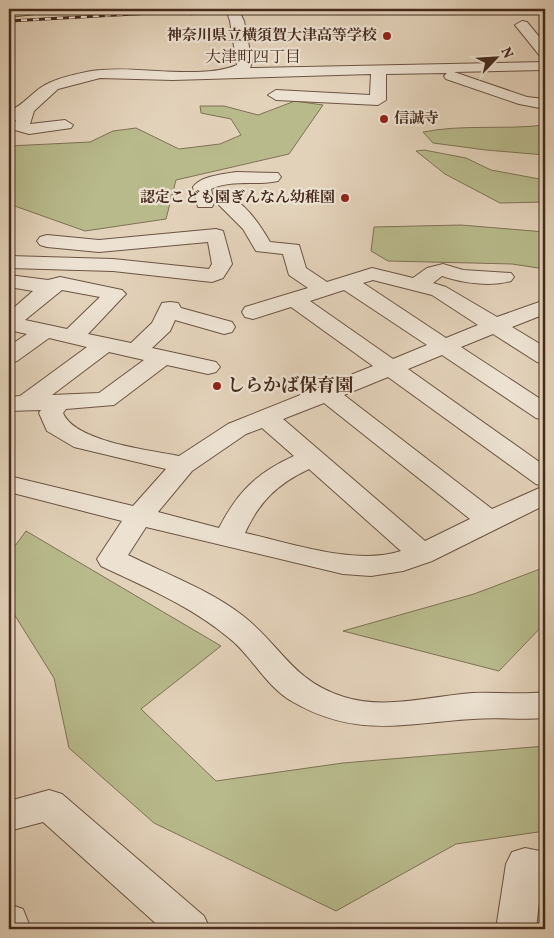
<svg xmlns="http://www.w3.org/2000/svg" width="554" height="938" viewBox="0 0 554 938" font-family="Vollkorn,'Noto Serif JP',serif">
	<rect width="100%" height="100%" fill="#e3d2ba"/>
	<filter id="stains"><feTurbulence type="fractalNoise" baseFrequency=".004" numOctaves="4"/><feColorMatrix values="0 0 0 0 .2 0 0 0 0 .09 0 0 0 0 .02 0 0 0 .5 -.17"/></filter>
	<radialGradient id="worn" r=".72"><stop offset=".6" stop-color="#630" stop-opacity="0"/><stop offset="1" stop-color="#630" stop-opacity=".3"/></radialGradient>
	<g fill="#b8ba8c" stroke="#7e7254">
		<polygon points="295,101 323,105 289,154 176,180 166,219 85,231 9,204 9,146 90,142 113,131 136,128 179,149 220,144 241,135 231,119 201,113 200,106 224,106 258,115"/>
		<path d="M545,125v30l-59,-5 -53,-7 -10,-11c41,-8 81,-2 122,-7z"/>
		<polygon points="424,150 466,158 491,170 545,180 545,202 500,203 445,174 416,151"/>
		<polygon points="461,225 545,232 545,269 512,264 388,261 371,251 374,227"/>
		<polygon points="26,531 221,646 141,709 216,781 343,763 545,746 545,831 456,844 336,911 154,823 69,748 54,678 9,606 9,554"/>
		<polygon points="545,563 545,623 499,671 343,631 474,594 540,569"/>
	</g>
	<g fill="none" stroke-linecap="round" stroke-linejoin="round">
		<polyline stroke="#c3b09a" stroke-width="14" stroke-dasharray="14 7" stroke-linecap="butt" points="186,14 188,9"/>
		<g stroke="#6c5444" stroke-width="2">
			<g id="minor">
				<polygon points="9,9 50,9 44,13 9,17"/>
				<path d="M226,9h12l6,12 8,41 -2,6 295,-6v8l-91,2 73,25 18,2v10l-26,-5 -73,-25 -2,-3 3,-3 -61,1v26l-8,5 -102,-5 -8,-5 8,-5 94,5 1,-21 -198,6 -73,-2 -42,11 -24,22 -4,13 35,-4 8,5 -2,3 -42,6 -14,-4 -2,-3 3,-7 -7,2v-11c16,-6 25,-22 40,-28 12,-6 38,-12 52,-13 39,-4 100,10 136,-5l-7,-44z"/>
				<polygon points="522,21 527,22 545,44 545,57 540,56 515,25"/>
				<path d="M236,172l42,1 3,4 -3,4c-22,5 -45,-2 -67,8l3,14 -2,4h-14l-5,-20c8,-11 30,-13 43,-15z"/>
				<path d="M224,195c20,5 36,30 46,47l29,3 7,23 21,14 45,-14 41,10 14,-10 16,-4 20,6 48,3 3,4 -3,4c-21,6 -48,2 -69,-5l-9,7 13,4 51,30 48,-17v14l-33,13 33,20v17l-8,-2 -44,-28 -32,13 84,55v18l-9,-2 -94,-63 -34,14 137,97v39l-113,56 -29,10 -32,5 -28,-2 -197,-47 -18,28c38,19 80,34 114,60 40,31 49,65 102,82 41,13 87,-1 129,-4 24,-1 48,2 72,-1v26c-24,2 -48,-1 -72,1 -69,4 -115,20 -180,-17 -28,-16 -40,-45 -64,-64 -38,-32 -84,-51 -128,-72l-4,-7 25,-38 -113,-29v-16l124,30 33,-37 -92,-22 -27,-16 -8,-18 2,-3 -32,1v-14l11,-1 67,-49 -38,-9 -32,23 -8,2v-17l18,-12 -18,-4v-18l24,-21 -24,-4v-12l39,5 12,-3 62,13 4,4 -4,4 -34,36 43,9 21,-20 10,-20 8,-1 8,1 3,5 51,14 3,5 -3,5 -8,2 -49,-14 -5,11 -18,17 64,14 4,5 -4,5 -8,2 -41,-9 -53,40 -48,4 -3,4c12,29 87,37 116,43l49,-32 145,-58 -82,-59 -38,12 -8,-2 -3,-5 3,-5 63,-19 -19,-13 -6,-21 -27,-3 -13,-22 -28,-28 2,-4zM373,280l59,15 46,30 -32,13 -83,-55zM62,290l38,7 -33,32 -42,-9zM344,290l83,55 -34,14 -83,-58zM109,352l35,8 -45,33 -47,2zM388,377l148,107 8,2 -52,23 -148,-114zM324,403l146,116 -45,22 -142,-122zM262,428l32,28c-37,17 -56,35 -75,72l-61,-16 34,-41 54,-37zM309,469l92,82c-45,15 -110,-8 -156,-18 14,-31 32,-49 64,-64z"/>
				<polygon points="216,229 223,231 232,264 223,278 212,282 113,271 9,268 9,256 113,259 209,269 212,264 208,242 99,252 47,247 40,245 37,241 40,237 47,235 99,240"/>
				<polygon points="49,790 62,794 204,916 210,929 162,929 43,822 9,831 9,801"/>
				<polygon points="525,848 545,852 545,884 541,884 536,929 496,929 506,864 512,852"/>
				<polygon points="9,904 23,909 31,929 9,929"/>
			</g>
		</g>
		<g stroke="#452a1c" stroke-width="1">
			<polygon id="highway" points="417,9 545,9 545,14 424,13"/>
		</g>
		<use href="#minor" fill="#ede2d2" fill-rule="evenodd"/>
		<use href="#highway" fill="#e3d2ba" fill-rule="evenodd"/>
		<g stroke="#452a1c" stroke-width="3">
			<polyline id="rail" points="9,21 224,9"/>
		</g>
		<use href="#rail" stroke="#ede2d2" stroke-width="2" stroke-dasharray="6" stroke-linecap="butt"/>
	</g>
	<g fill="#8f2418" stroke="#ede2d2" stroke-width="2">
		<circle cx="387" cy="36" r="5"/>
		<circle cx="384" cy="119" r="5"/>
		<circle cx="345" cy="198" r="5"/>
		<circle cx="217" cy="386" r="5"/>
	</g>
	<g text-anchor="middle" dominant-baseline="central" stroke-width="4.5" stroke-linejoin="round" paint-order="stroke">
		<g font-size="15" font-weight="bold" fill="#452a1c" stroke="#ede2d2" text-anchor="end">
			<text x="377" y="36">神奈川県立横須賀大津高等学校</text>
			<text x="394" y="119" text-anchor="start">信誠寺</text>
			<text x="335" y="198">認定こども園ぎんなん幼稚園</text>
		</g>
		<g font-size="16" fill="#452a1c" stroke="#ede2d2">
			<text x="253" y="58">大津町四丁目</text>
		</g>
		<g font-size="18" font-weight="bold" fill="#452a1c" stroke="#ede2d2" text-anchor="start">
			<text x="227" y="386">しらかば保育園</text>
		</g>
	</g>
	<rect width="554" height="938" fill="none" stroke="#e3d2ba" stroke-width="30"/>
	<rect x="10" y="10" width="534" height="918" fill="none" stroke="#452a1c" stroke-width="2.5"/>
	<rect x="15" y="15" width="524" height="908" fill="none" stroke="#452a1c"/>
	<g transform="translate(496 58) rotate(65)" stroke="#ede2d2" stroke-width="4" paint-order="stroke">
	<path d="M0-4L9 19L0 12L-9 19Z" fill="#452a1c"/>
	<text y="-8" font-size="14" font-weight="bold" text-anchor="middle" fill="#452a1c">N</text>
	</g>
	<rect width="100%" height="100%" filter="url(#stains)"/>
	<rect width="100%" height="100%" fill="url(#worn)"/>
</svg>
